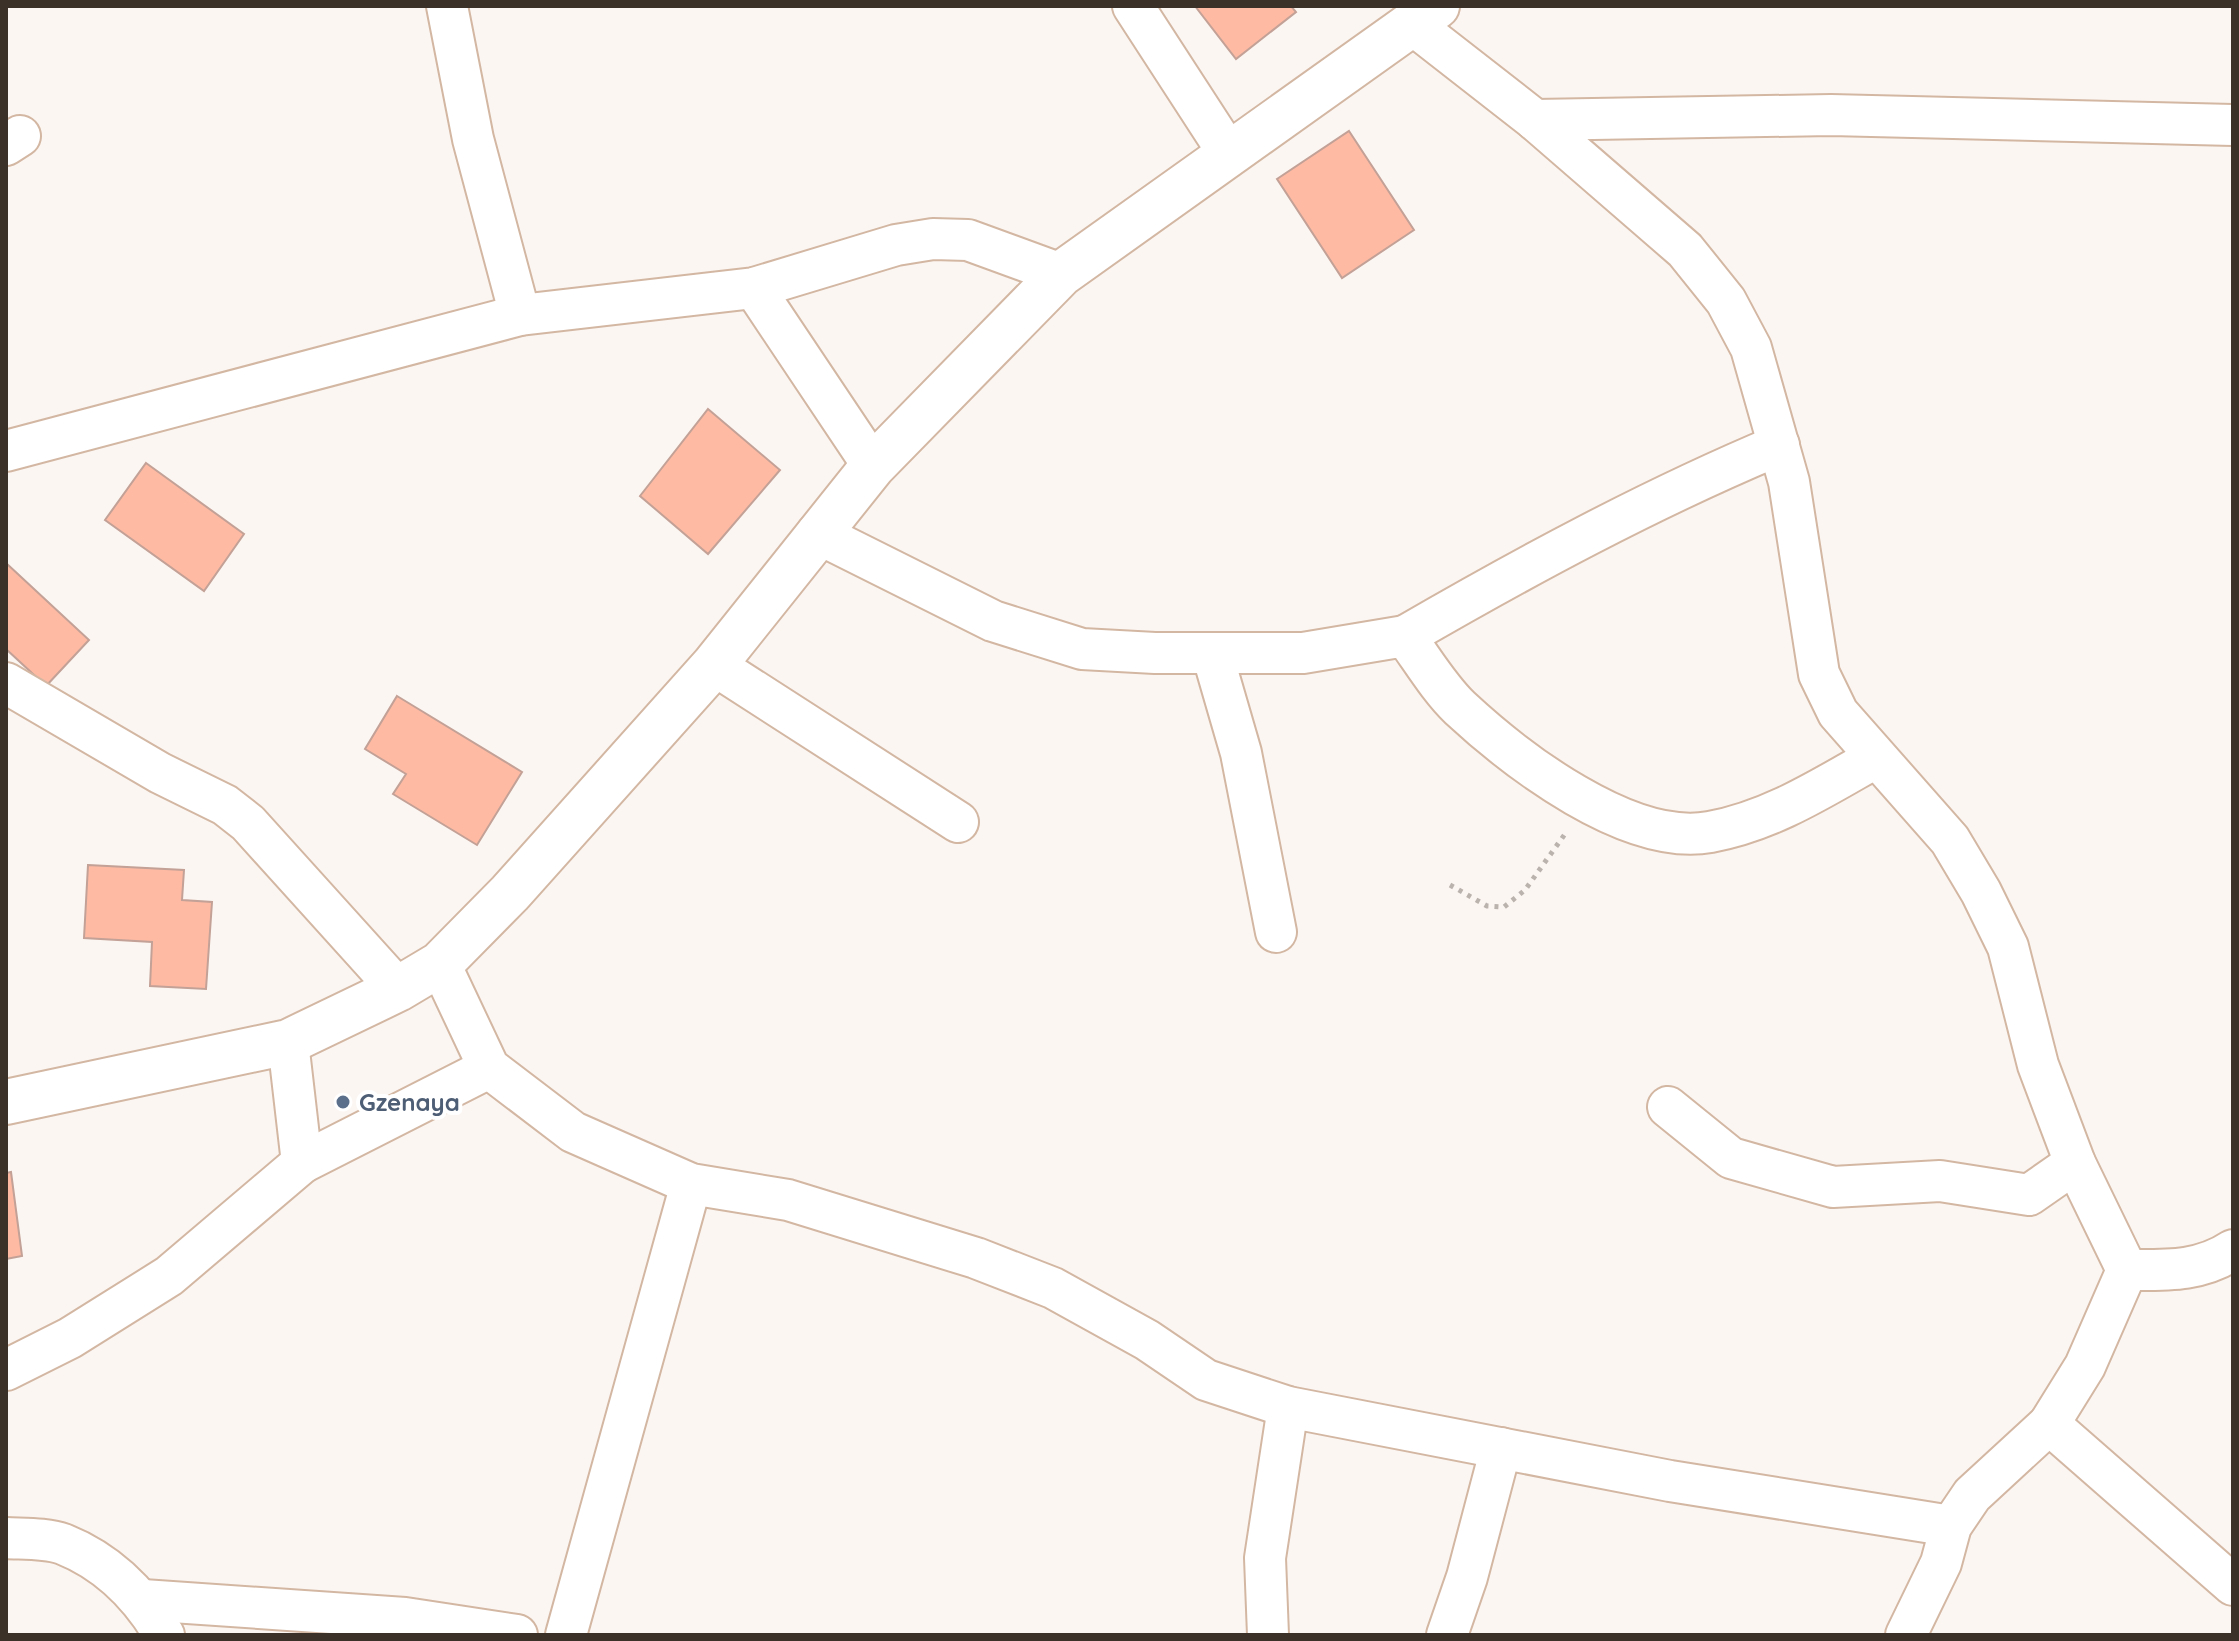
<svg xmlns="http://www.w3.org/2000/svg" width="2239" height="1641" viewBox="0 0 2239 1641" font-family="Quicksand,sans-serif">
	<rect width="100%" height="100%" fill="#fcf6f2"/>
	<g fill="#ffbaa3" stroke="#c3a196" stroke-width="2">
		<polygon points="1195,6 1291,6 1296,12 1236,59"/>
		<polygon points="1349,131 1414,230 1342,278 1277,179"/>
		<polygon points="708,409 780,470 708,554 640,496"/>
		<polygon points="146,463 244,534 204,591 105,520"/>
		<polygon points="6,563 89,640 46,686 6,649"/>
		<polygon points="397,696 522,772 477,845 393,794 406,774 365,749"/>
		<polygon points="88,865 184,870 182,900 212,902 206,989 150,986 152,942 84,938"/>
		<polygon points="11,1172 22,1256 6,1259 6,1173"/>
	</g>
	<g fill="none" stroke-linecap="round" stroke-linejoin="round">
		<g stroke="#d3b7a3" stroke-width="44">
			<g id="minor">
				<polyline points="447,6 473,139 520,315"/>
				<polyline points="1133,6 1229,154"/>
				<polyline points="1412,24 1535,120 1685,250 1726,301 1751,348 1789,482 1819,674 1838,713 1950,840 1981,892 2008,947 2038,1065 2075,1163 2127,1270 2085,1366 2049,1424 1972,1495 1951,1526 1941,1563 1906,1635"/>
				<polyline points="1535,120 1831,115 2233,125"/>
				<polyline points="6,145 20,136"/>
				<polyline points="754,288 873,466"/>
				<polyline points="6,451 520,315 754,288 896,245 933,239 968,240 1061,274"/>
				<path d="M817,533l176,88 89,28 73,4h148l102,-17c17,23 34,52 55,72 56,52 169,139 250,124 61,-11 112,-44 165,-74"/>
				<path d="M1405,636c121,-70 245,-137 374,-191"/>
				<polyline points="1212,653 1241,753 1276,932"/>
				<polyline points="714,665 958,822"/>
				<polyline points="6,683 160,773 225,805 248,823 398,989"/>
				<polyline points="440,964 489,1068 573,1132 691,1184 788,1200 976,1258 1053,1288 1147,1340 1206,1380 1288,1407 1670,1481 1951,1526"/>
				<polyline points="1668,1107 1731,1158 1833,1187 1940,1181 2029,1195 2075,1163"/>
				<polyline points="302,1163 489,1068"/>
				<path d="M2127,1270c39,0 73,2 106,-20"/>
				<polyline points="6,1370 70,1338 169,1276 302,1163 288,1042"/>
				<polyline points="2049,1424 2233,1585"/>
				<path d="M6,1538c17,1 41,0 57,6 45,18 77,50 101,91"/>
				<polyline points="143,1600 405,1618 517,1635"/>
				<polyline points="566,1635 691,1184"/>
				<polyline points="1268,1635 1265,1558 1288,1407"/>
				<polyline points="1447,1635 1467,1577 1501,1448"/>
			</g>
		</g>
		<g stroke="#d3b7a3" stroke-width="48">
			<polyline id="tertiary" points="6,1102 288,1042 398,989 440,964 510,893 714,665 873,466 1061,274 1437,6"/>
		</g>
		<polyline stroke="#bab2ad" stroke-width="5" stroke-dasharray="4 6" stroke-linecap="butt" points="1450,885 1487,906 1504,907 1525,890 1565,834"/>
		<use href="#minor" stroke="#fff" stroke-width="40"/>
		<use href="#tertiary" stroke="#fff" stroke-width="44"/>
	</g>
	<circle fill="#5c6f8a" stroke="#fff" stroke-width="3" cx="343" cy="1102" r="8"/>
	<g text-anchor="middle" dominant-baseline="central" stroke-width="8" stroke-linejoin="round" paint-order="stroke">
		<g font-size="24" font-weight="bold" fill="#4e5e75" stroke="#fff" text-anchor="start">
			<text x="359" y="1102">Gzenaya</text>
		</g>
	</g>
	<rect width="2239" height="1641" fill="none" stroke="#3c3128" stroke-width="16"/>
</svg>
